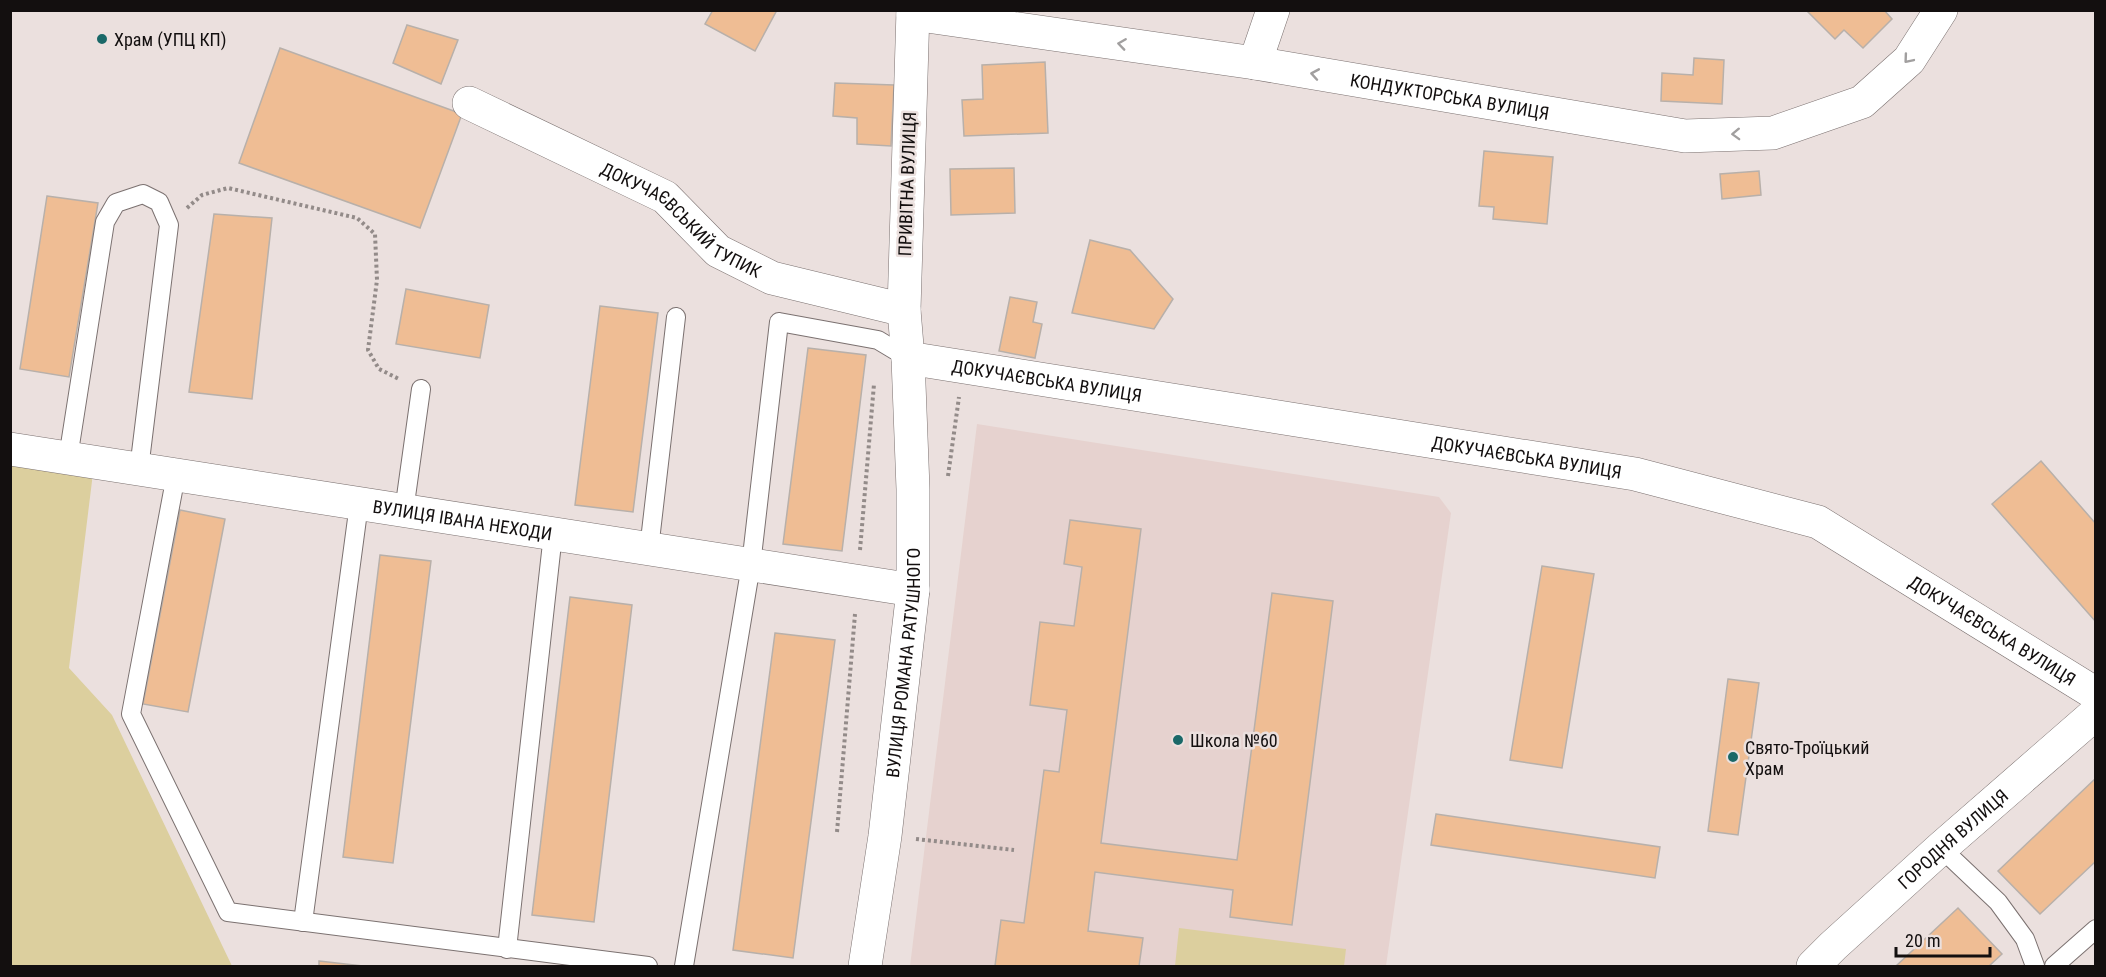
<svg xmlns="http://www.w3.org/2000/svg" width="2106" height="977" viewBox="0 0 2106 977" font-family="'Roboto Condensed',sans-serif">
	<rect width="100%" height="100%" fill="#ebe0de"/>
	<polygon fill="#e6d2cf" points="977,424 1439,497 1451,513 1386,966 910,966"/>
	<g fill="#dccf9e">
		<polygon points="11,461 93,473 69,668 112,715 232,966 11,966"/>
		<polygon points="1179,928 1346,949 1344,966 1175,966"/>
	</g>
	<g fill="#efbd94" stroke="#b8b0aa" stroke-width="1.5">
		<polygon points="713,10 777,10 755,51 705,24"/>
		<polygon points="1806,10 1884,10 1892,19 1863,48 1844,30 1835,39"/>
		<polygon points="407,25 458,40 441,84 393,63"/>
		<polygon points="280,48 462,114 420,228 239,163"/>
		<polygon points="1694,58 1724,60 1722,104 1661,101 1662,73 1693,75"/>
		<polygon points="1045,62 1048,133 964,136 962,100 983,99 982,65"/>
		<polygon points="835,83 894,85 891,146 857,144 857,118 833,116"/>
		<polygon points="1484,151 1553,157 1547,224 1493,219 1494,207 1479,206"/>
		<polygon points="1014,168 1015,213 951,215 950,169"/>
		<polygon points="1759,171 1761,195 1722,199 1720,174"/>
		<polygon points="47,196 98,203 69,377 20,369"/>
		<polygon points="214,214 272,218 252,399 189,392"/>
		<polygon points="1090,240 1130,250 1173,299 1154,329 1072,313"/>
		<polygon points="406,289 489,305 480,358 396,344"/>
		<polygon points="1010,297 1037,302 1033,322 1042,324 1035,358 999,351"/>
		<polygon points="600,306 658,313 633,512 575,505"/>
		<polygon points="808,348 866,355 842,551 783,544"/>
		<polygon points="2041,461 2096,524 2096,622 1992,504"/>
		<polygon points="180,510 225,519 188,712 143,704"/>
		<polygon points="1070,520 1141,529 1101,843 1237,860 1272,593 1333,601 1292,925 1230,917 1233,890 1095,872 1088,931 1143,938 1139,966 995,966 1001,920 1024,923 1044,770 1059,772 1067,710 1030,705 1040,622 1074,626 1082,567 1064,564"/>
		<polygon points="380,555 431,561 393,863 343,857"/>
		<polygon points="1542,566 1594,574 1562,768 1510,760"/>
		<polygon points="570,597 632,605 594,922 532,915"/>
		<polygon points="775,633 835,640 793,958 733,950"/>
		<polygon points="1728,679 1759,683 1738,835 1708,831"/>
		<polygon points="2096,778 2096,861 2040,914 1998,871"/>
		<polygon points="1436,814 1660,847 1655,878 1431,845"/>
		<polygon points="1958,908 2002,954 1989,966 1896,966"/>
		<polygon points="319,961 363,966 319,966"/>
	</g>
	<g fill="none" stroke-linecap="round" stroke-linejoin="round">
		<g stroke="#7b7170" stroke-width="20">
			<g id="service">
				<polyline points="68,458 105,222 116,203 143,194 159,202 169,225 139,469"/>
				<polyline points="176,475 131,714 228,912 648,966"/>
				<polyline points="404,511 421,389"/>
				<polyline points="649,549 676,317"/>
				<polyline points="1941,848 1998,902 2025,939 2035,966"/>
				<polyline points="303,922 359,504"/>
				<polyline points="507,949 553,534"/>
				<polyline points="684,966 751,565 779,322 878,340 908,358"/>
				<polyline points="2054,966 2096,929"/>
			</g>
		</g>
		<g stroke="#7b7170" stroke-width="34">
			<g id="minor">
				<path id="s1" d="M913,10l-9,300 4,48 727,116 183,48 278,172"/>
				<path id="s2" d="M913,14l342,49 430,73 88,-3 89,-31 47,-42 32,-50"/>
				<polyline points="1255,63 1273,10"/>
				<path id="s3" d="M469,103l196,94 53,54 54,27 132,32"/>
				<path id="s4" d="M10,449l903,141"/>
				<path id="s5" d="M1813,966l20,-20 108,-98 155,-135"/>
			</g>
		</g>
		<g stroke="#7b7170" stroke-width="34">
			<g id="tertiary">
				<path id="s6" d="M865,966l20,-130 28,-246v-101l-5,-131"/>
			</g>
		</g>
		<g stroke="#938b89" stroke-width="4" stroke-dasharray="3 3" stroke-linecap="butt">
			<polyline points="187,208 202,195 228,188 357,218 375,234 377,280 368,350 379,369 399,379"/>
			<polyline points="948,476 959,397"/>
			<polyline points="860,550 874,384"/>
			<polyline points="837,832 855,614"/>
			<polyline points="916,839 1014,850"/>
		</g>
		<use href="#service" stroke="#fff" stroke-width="18"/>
		<use href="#minor" stroke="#fff" stroke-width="33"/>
		<use href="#tertiary" stroke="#fff" stroke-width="33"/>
	</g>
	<defs><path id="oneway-chevron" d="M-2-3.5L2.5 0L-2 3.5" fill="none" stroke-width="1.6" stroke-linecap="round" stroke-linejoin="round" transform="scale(1.5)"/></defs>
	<g stroke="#a19f9f">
		<use href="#oneway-chevron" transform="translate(1122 44) rotate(-172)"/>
		<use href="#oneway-chevron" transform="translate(1908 59) rotate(130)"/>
		<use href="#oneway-chevron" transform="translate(1315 74) rotate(-170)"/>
		<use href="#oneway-chevron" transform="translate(1736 134) rotate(178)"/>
	</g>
	<g fill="#1a6868" stroke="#ebe0de" stroke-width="2">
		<circle cx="102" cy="39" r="6"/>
		<circle cx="1178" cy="740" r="6"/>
		<circle cx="1733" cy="757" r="6"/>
	</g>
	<g text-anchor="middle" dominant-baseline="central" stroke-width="5" stroke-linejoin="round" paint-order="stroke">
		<g font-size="18" fill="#130f0f" stroke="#ebe0de" text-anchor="start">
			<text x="114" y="39">Храм (УПЦ КП)</text>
			<text x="1190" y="740">Школа №60</text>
			<text x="1745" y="747">Свято-Троїцький<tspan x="1745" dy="21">Храм</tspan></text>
		</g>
		<g font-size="18" fill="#130f0f" stroke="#ebe0de">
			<text stroke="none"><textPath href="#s2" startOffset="543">КОНДУКТОРСЬКА ВУЛИЦЯ</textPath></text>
			<text transform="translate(907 184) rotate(-88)">ПРИВІТНА ВУЛИЦЯ</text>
			<text stroke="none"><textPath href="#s3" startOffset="244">ДОКУЧАЄВСЬКИЙ ТУПИК</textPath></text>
			<text stroke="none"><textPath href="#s1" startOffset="489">ДОКУЧАЄВСЬКА ВУЛИЦЯ</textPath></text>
			<text stroke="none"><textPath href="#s1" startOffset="975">ДОКУЧАЄВСЬКА ВУЛИЦЯ</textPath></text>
			<text stroke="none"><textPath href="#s4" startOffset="458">ВУЛИЦЯ ІВАНА НЕХОДИ</textPath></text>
			<text stroke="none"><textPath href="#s1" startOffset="1479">ДОКУЧАЄВСЬКА ВУЛИЦЯ</textPath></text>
			<text stroke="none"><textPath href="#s6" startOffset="306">ВУЛИЦЯ РОМАНА РАТУШНОГО</textPath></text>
			<text stroke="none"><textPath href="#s5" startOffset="189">ГОРОДНЯ ВУЛИЦЯ</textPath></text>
		</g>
	</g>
	<rect width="2106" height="977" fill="none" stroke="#130f0f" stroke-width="24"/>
	<path d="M1896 947v9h94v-9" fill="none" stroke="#130f0f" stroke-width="3"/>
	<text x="1905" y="947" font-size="18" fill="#130f0f" stroke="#ebe0de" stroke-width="4.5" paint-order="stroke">20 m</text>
</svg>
